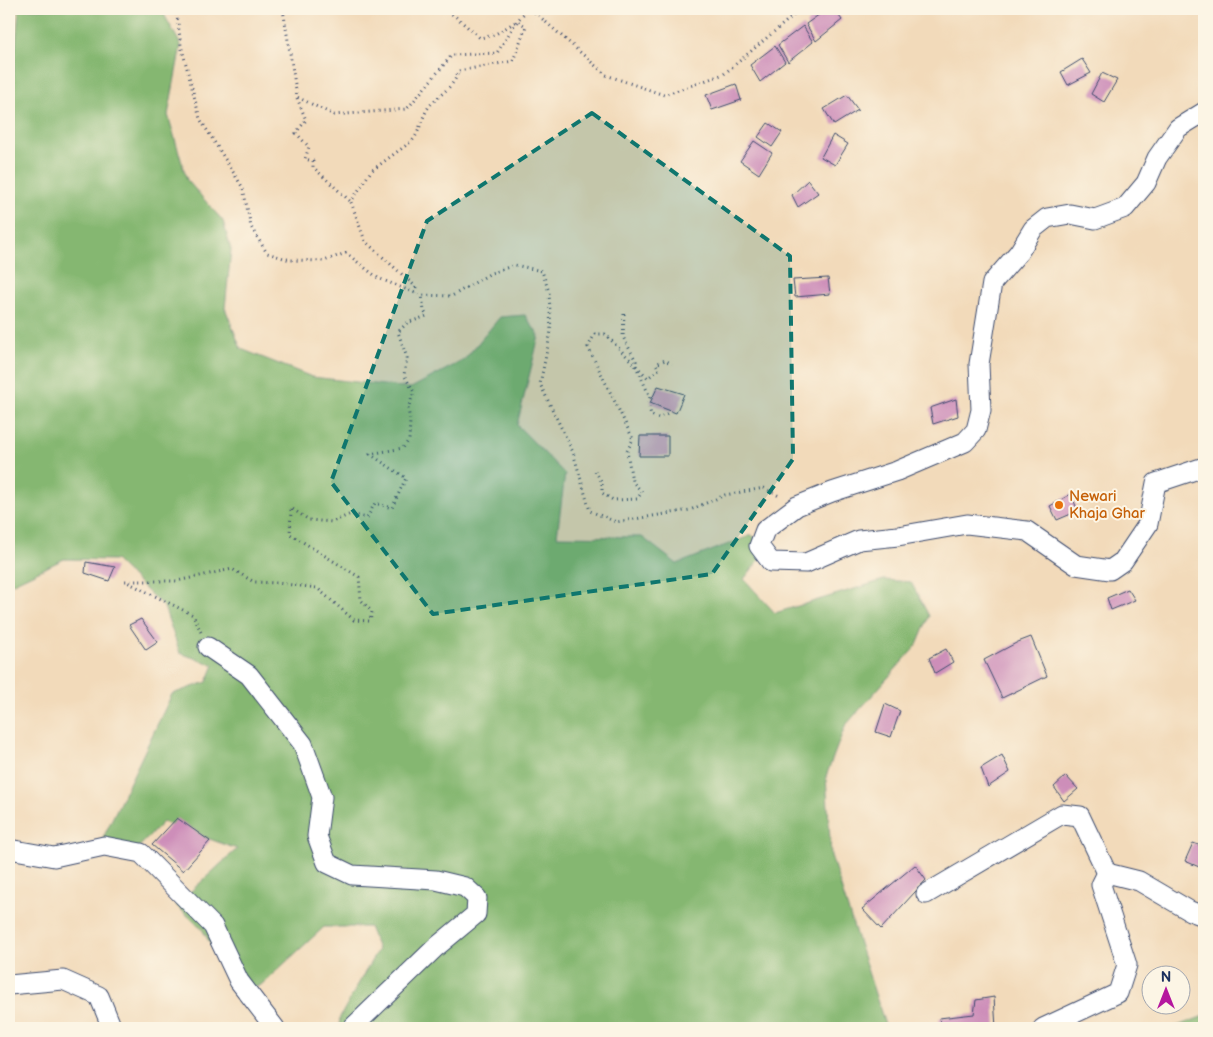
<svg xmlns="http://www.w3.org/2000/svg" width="1213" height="1037" viewBox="0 0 1213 1037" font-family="'Balsamiq Sans',sans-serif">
	<rect width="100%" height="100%" fill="#fcf5e5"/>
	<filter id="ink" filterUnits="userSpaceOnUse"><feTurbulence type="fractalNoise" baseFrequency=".02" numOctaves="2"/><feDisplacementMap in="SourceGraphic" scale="10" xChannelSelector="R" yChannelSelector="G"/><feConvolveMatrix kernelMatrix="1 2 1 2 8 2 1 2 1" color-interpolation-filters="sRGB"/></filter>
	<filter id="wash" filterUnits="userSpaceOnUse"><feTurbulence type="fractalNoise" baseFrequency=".0096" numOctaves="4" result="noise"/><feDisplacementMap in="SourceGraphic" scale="20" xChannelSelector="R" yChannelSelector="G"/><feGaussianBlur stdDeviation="1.12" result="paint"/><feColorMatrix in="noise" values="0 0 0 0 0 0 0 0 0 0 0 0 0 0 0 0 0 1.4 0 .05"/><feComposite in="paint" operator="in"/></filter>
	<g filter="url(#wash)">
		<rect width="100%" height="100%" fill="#f2daba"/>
		<g fill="#85b771" stroke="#507368">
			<polygon points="19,9 161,9 181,45 168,115 187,180 223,221 231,250 225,308 241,349 312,377 411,388 464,360 500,317 525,315 539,336 517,425 565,474 557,536 642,537 677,564 752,535 767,550 744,579 775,613 884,580 911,582 929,616 917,645 845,726 826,776 831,856 886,1028 339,1028 340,1017 378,949 369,927 324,927 261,985 238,993 202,929 176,905 237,849 163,822 132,854 103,838 172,694 207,682 214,665 180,653 164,607 115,560 64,559 9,585 9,126"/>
			<polygon points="1204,1016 1204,1028 1172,1028"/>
		</g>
		<g id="blocks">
			<g fill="#cd8eb9">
				<polygon points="827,9 834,9 842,20 816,41 806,24"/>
				<polygon points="803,26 813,42 788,62 778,45"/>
				<polygon points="775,46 785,62 760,82 750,65"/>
				<polygon points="1082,59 1091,73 1068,85 1061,72"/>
				<polygon points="1102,73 1117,80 1104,102 1091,94"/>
				<polygon points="736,84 741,100 712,110 706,95"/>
				<polygon points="847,95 858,110 834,125 824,109"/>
				<polygon points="768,123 782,132 772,147 758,137"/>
				<polygon points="833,135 848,144 835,165 821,157"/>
				<polygon points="754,141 772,153 759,174 740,161"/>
				<polygon points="808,180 818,193 798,207 792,195"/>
				<polygon points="828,278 830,294 795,297 793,280"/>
				<polygon points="658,386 684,394 676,413 650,403"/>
				<polygon points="956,399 958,416 933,424 930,408"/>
				<polygon points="640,436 668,436 668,456 639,456"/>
				<polygon points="1071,494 1078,511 1057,520 1050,506"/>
				<polygon points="86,562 115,567 109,581 85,573"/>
				<polygon points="1128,589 1135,600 1111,610 1107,598"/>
				<polygon points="141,619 158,642 146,650 129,625"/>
				<polygon points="1031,637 1047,676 1002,698 984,660 1018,642"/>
				<polygon points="946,649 953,662 935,673 929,658"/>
				<polygon points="885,704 900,711 891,737 876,732"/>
				<polygon points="1002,755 1010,772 988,787 981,768"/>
				<polygon points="1066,776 1078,789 1064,801 1054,787"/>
				<polygon points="177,818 210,841 183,871 152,845"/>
				<polygon points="1193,843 1204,847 1204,869 1185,861"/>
				<polygon points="915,865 926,880 881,929 862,909"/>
				<polygon points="994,997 996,1028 941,1028 939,1018 974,1014 976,1000"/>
			</g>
		</g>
	</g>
	<g filter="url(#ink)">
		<use href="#blocks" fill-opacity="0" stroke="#3b496c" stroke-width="1"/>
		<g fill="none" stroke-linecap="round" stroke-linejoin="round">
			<g stroke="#3b496c" stroke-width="21">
				<g id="minor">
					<polyline points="1204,112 1178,128 1157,158 1146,183 1125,208 1095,219 1070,214 1047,218 1033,229 1019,252 992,283 979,364 981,410 976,430 965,442 897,471 832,492 797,506 765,530 759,546 771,562 806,563 859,540 898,536 967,524 1027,531 1076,565 1110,570 1123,561 1148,524 1156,483 1204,467"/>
					<polyline points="208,647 249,675 303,744 322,797 317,836 327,863 352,875 436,880 465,887 477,898 476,914 435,948 352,1028"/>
					<polyline points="9,849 54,857 104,846 141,853 213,926 239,981 275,1028"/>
					<polyline points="926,894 1062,814 1080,816 1107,873"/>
					<polyline points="9,985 63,980 99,996 112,1028"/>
					<polyline points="1043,1028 1118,993 1127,965 1101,885 1107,873 1139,881 1190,911 1204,916"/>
				</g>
			</g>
			<g stroke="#3b496c" stroke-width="3" stroke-dasharray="1 4" stroke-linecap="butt">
				<polyline points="176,9 181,45 200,119 243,188 251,227 267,253 290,260 324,261 346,253 378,278 420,295 452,296 491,273 515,265 542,271 549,292 551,331 540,384 573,452 590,511 616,522 690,510 725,495 764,488 781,497"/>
				<polyline points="283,9 297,97 334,115 407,109 452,55 497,53 517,21 528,9"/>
				<polyline points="531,9 606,75 664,95 724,74 801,9"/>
				<polyline points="297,98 306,120 296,133 309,147 305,159 313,161 313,167 351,202"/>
				<path d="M415,293l1,-6 -51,-46 -14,-39 20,-31 41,-30c8,-9 9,-22 16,-33 9,-13 27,-20 30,-37l55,-10 13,-35 -9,-5 -23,14 -14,3 -25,-22 -11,-7"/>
				<polyline points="624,314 623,337 636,361 635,364 650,397 648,403 651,415 658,418 668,413"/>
				<polyline points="595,471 602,482 602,493 613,500 637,499 642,492 632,481 627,451 633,439 588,347 595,334 605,334 648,378 659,369 656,364 665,360 672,364"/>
				<polyline points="201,632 193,615 125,581 177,581 232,569 254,582 277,583 317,588 354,620 370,621 372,612 361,600 359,577 290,534 291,508 309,520 332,522 351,514 367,518 375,503 392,508 406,478 370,454 403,448 409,440 410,421 408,408 414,392 404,375 407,358 398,332 407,323 427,316 424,311 422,295"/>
			</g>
			<use href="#minor" stroke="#fff" stroke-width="19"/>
		</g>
	</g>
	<path fill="#0f766e" fill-opacity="0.2" stroke="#0f766e" stroke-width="4" stroke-dasharray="10 6" stroke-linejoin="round" d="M592,113l198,143 3,203 -81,115 -279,40 -102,-132 96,-261z"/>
	<circle fill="#e8710a" stroke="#fcf5e5" stroke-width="2" cx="1059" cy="505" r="5"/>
	<g text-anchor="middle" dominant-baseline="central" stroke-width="4" stroke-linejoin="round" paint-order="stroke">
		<g font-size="15" fill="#c56008" stroke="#fcf5e5" text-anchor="start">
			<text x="1069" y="496">Newari<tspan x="1069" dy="17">Khaja Ghar</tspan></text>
		</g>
	</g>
	<rect width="1213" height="1037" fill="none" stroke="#fcf5e5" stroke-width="30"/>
	<g transform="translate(1166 990)"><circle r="24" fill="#fcf5e5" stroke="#a2a6af"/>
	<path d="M0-4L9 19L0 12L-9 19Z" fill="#b5179e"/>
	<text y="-8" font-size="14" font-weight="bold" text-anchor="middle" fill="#1b2f5e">N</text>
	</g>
</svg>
